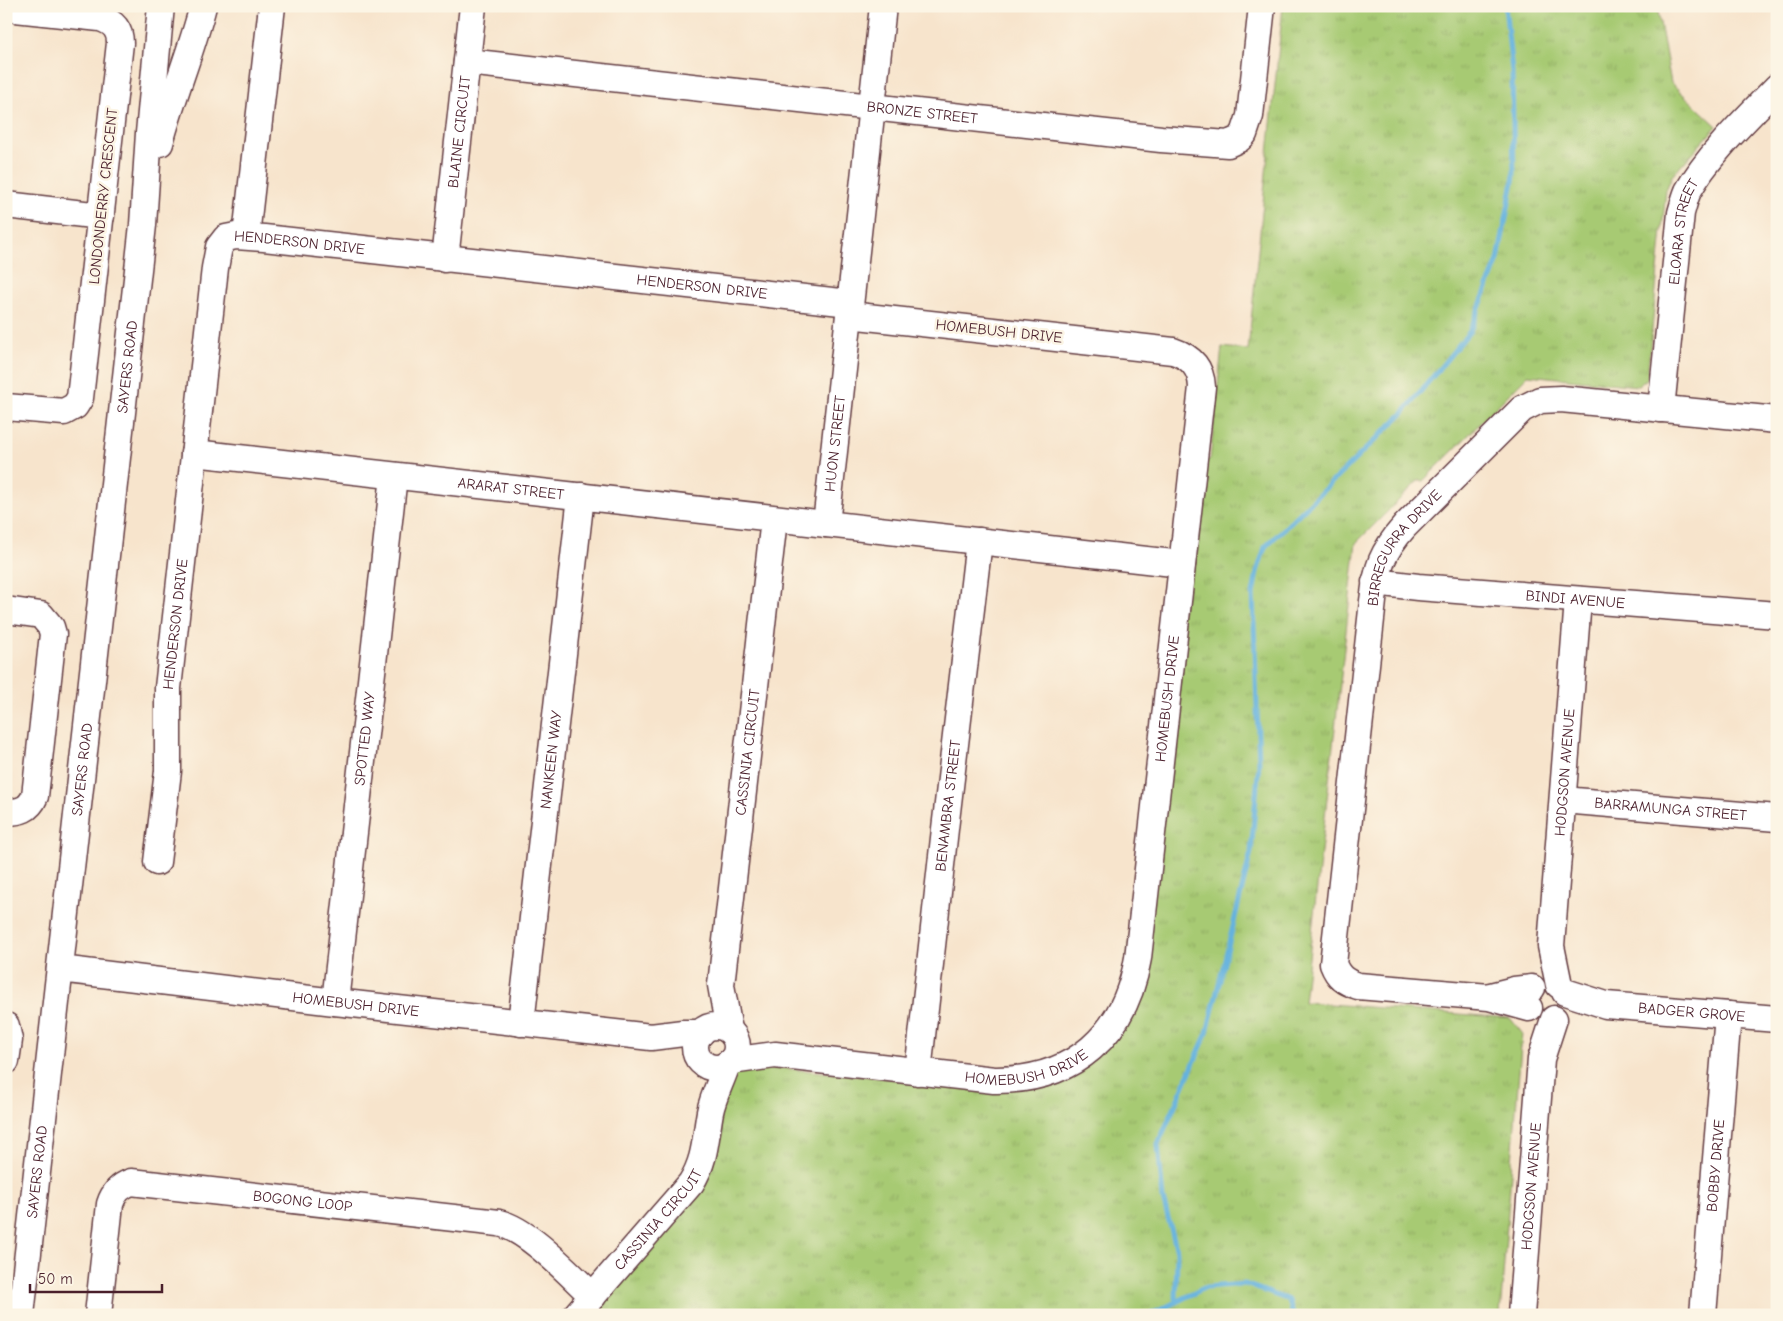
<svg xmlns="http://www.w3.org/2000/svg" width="1783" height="1321" viewBox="0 0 1783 1321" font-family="'Comic Neue',sans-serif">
	<defs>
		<pattern id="grass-tufts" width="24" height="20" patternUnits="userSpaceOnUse" patternTransform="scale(1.25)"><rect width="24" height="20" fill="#a7ca73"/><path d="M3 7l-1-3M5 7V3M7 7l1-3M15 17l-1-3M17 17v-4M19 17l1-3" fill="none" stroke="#91ad64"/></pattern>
	</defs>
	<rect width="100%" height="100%" fill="#fcf5e5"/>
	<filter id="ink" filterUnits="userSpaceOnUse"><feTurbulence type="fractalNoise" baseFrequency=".02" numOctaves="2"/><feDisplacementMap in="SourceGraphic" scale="10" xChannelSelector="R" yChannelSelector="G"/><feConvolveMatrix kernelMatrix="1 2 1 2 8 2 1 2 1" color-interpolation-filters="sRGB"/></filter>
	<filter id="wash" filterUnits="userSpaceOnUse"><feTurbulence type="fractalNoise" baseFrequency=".0096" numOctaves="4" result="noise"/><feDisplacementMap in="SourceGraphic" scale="20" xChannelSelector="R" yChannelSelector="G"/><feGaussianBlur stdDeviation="1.12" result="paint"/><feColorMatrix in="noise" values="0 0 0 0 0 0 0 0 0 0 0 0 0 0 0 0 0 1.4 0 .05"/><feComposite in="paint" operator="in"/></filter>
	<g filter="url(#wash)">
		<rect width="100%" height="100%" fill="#f7e4cc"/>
		<polygon fill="url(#grass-tufts)" stroke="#78744f" points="1283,6 1657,6 1671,83 1717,126 1672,176 1666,190 1647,379 1638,386 1528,375 1423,481 1418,481 1356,543 1304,1002 1510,1018 1522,1033 1500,1315 587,1315 691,1198 731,1075 749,1065 994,1089 1114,1038 1206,460 1210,459 1222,347 1248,350"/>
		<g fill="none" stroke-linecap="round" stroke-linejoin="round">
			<g stroke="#65b2de" stroke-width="5">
				<polyline points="1176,1302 1177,1251 1163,1199 1158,1144 1207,1033 1251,852 1259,763 1253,594 1257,572 1265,547 1403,413 1470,331 1498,260 1514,176 1512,71 1505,6"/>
				<polyline points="838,1315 846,1312 857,1315"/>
				<polyline points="1150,1315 1206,1287 1245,1284 1289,1300 1293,1315"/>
			</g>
		</g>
	</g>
	<g filter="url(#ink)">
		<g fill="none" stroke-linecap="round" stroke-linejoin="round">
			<g stroke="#643d43" stroke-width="29">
				<g id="minor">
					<path d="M6,8l94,10c13,4 20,11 20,25l-40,355 -5,8 -11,6 -58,-5"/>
					<path id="s1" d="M467,62l694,77 67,5 11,-5 5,-5 6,-18 12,-110"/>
					<path d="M160,143c12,-46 31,-90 43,-137"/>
					<polyline points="6,205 101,216"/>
					<polyline points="246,236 272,6"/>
					<path id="s2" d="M445,259l28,-253"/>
					<path id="s3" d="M1661,409l20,-196c2,-7 4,-15 7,-22 20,-36 60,-74 89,-104"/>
					<path id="s4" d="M194,453l988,111"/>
					<path id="s5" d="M826,524l57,-518"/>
					<path id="s6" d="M1375,582l43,5 359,28"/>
					<path d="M6,610l35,5 10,12 2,7 -18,162c-6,14 -15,16 -29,16"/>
					<path id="s7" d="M1563,800l214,18"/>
					<path id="s8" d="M157,862l11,-91v-83l47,-420 4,-21 7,-9 10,-2 28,2 586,65"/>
					<path id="s9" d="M60,969l275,33 316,35 32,-4h18"/>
					<path id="s10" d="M1559,985l-8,-39 27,-346"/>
					<path id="s11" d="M1565,992l41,13 171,14"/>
					<polyline points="1490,996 1514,990 1532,988"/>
					<path id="s12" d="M335,1002l59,-526"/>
					<path id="s13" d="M1529,1008l-40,-11 -131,-11c-13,-4 -20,-9 -25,-22l40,-363c4,-34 9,-49 32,-75l117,-117 18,-9 21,-1 216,21"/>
					<path id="s14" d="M521,1023l60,-527"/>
					<polyline points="6,1026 9,1040 6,1061"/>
					<circle cx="716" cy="1047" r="21"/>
					<path id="s15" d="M729,1030l-8,-45 53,-466"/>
					<path id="s16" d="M731,1061l44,-6 219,25c80,1 131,-45 144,-122l64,-571c-1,-20 -11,-30 -29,-36l-324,-36"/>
					<path id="s17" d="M918,1072l27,-243 34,-288"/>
					<path id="s18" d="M21,1315l122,-1090 6,-92 12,-127"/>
					<path id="s19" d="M98,1315l12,-111c4,-12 10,-18 21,-22l368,41c30,7 70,51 94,73"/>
					<path id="s20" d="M576,1315l115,-132c15,-24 14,-44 19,-71 3,-16 12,-32 17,-48"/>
					<path id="s21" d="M1521,1315l20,-256 13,-40"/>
					<path id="s22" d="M1703,1315l25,-300"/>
				</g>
			</g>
			<use href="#minor" stroke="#fff" stroke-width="26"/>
		</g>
	</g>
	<g text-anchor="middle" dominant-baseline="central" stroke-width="5" stroke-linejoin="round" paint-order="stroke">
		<g font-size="15" fill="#4a1f2b" stroke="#fcf5e5">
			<text stroke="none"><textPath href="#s1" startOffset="458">BRONZE STREET</textPath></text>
			<text stroke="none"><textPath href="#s2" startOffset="128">BLAINE CIRCUIT</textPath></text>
			<text transform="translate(103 196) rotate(-84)">LONDONDERRY CRESCENT</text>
			<text stroke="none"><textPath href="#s3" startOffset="179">ELOARA STREET</textPath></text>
			<text stroke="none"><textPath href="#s8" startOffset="704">HENDERSON DRIVE</textPath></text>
			<text stroke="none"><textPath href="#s8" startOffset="1109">HENDERSON DRIVE</textPath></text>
			<text transform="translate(999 331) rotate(6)">HOMEBUSH DRIVE</text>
			<text stroke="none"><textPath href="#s18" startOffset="954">SAYERS ROAD</textPath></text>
			<text stroke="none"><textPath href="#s5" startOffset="81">HUON STREET</textPath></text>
			<text stroke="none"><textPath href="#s4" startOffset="319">ARARAT STREET</textPath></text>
			<text stroke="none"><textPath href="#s13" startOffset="636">BIRREGURRA DRIVE</textPath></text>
			<text stroke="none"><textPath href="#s6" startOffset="201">BINDI AVENUE</textPath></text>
			<text stroke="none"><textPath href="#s8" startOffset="239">HENDERSON DRIVE</textPath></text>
			<text stroke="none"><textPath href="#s16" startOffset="734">HOMEBUSH DRIVE</textPath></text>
			<text stroke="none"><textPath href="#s12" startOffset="265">SPOTTED WAY</textPath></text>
			<text stroke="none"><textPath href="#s15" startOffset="280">CASSINIA CIRCUIT</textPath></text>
			<text stroke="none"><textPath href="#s14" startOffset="265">NANKEEN WAY</textPath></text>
			<text stroke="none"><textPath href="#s18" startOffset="549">SAYERS ROAD</textPath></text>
			<text stroke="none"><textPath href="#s10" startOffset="214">HODGSON AVENUE</textPath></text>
			<text stroke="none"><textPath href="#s17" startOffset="268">BENAMBRA STREET</textPath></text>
			<text stroke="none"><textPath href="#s7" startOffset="108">BARRAMUNGA STREET</textPath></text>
			<text stroke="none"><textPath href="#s9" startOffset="298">HOMEBUSH DRIVE</textPath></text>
			<text stroke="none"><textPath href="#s11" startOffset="129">BADGER GROVE</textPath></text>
			<text stroke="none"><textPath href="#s16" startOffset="299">HOMEBUSH DRIVE</textPath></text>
			<text stroke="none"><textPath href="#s22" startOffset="150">BOBBY DRIVE</textPath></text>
			<text stroke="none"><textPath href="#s18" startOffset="144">SAYERS ROAD</textPath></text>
			<text stroke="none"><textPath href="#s21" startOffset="129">HODGSON AVENUE</textPath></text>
			<text stroke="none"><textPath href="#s19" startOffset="316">BOGONG LOOP</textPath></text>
			<text stroke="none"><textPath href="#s20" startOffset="126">CASSINIA CIRCUIT</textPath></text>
		</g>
	</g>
	<rect width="1783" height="1321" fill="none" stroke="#fcf5e5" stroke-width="25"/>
	<path d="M30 1284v8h132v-8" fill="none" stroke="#4a1f2b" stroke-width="2.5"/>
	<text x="38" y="1284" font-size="15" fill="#4a1f2b" stroke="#fcf5e5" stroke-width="4" paint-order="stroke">50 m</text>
</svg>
